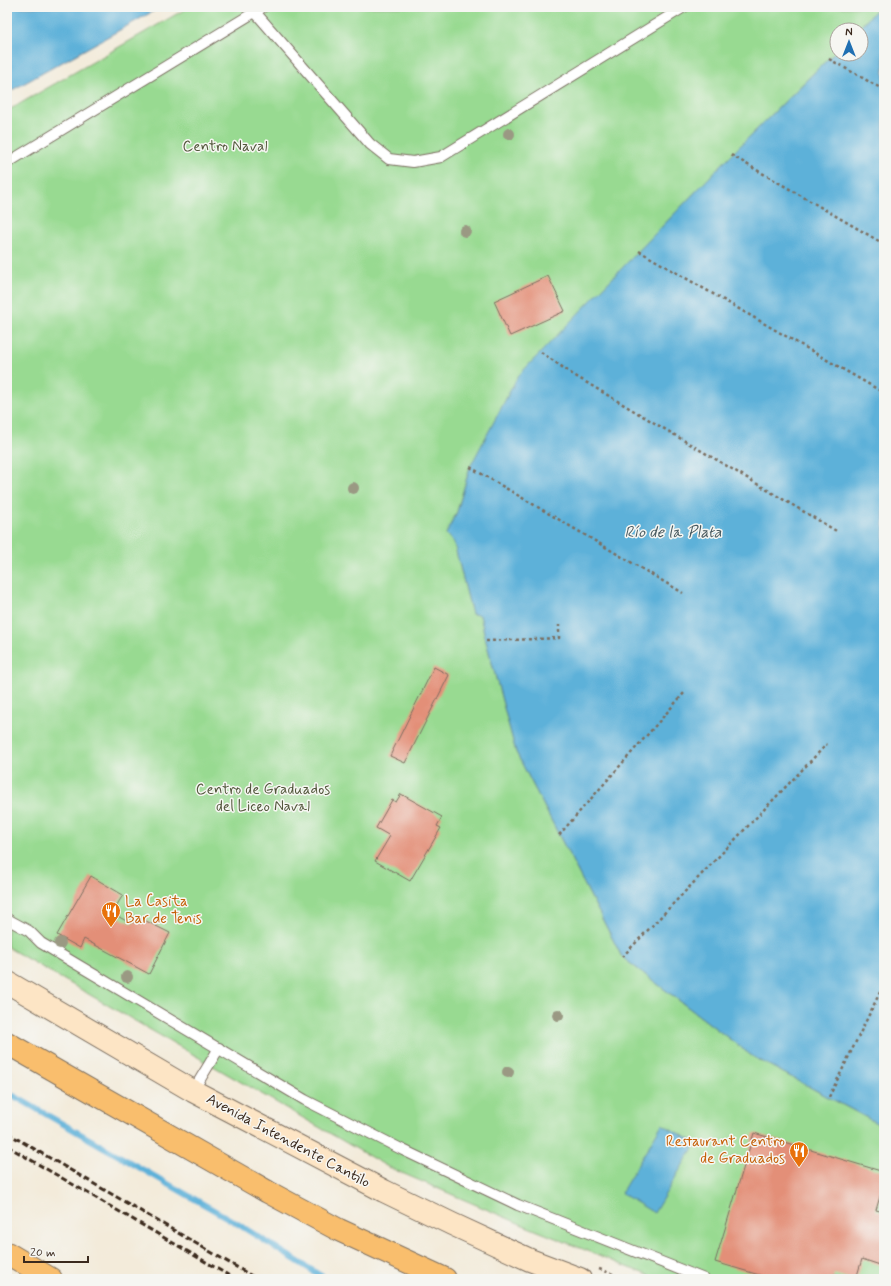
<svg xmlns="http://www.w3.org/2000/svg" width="891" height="1286" viewBox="0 0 891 1286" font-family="Mynerve,sans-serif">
	<rect width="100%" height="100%" fill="#f6f6f2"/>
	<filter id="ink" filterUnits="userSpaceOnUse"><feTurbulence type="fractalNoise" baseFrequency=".025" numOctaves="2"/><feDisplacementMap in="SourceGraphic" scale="8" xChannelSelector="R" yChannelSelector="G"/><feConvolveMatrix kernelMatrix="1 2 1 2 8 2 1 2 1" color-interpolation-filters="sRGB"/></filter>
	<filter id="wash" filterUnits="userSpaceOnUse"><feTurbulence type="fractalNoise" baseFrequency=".012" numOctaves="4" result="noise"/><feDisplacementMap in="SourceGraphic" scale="16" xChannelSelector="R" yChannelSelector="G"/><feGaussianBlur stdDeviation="0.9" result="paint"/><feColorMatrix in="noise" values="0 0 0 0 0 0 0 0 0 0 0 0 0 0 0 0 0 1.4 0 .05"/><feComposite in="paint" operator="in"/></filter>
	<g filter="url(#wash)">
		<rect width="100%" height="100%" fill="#f3ebda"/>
		<polygon fill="#98da91" stroke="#6a8258" points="189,7 879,7 857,30 837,30 837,50 731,155 639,251 470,467 457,512 446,534 454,543 472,614 480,614 486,641 516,752 622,957 752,1056 884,1127 884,1279 658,1279 650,1276 523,1225 388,1167 7,947 7,111"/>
		<g fill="#5db1d9" stroke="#4c6e7c">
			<polygon points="7,7 161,7 7,93"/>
			<polygon points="879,7 884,7 884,1127 752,1056 622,957 516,752 486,641 480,615 472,614 454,543 446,534 457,512 470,467 518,376 731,155 837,50 837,54 861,54 861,30 857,30"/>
			<polygon points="662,1124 696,1143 654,1213 621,1193"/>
		</g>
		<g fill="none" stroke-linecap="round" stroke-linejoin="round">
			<polyline stroke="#5db1d9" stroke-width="6" points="7,1092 233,1221 326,1279"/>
		</g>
		<g id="blocks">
			<g fill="#e38f78">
				<polygon points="548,276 565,311 510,336 494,301"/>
				<polygon points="434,667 449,675 405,763 390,756"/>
				<polygon points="401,794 442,817 437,826 441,828 410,881 375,861 390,836 376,828 392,800 396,802"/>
				<polygon points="91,876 123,895 112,913 130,923 142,919 170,933 149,974 84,939 80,948 57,935"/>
				<polygon points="754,1133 884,1172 884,1183 876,1210 884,1212 884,1250 880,1265 862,1259 856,1279 851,1279 834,1274 833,1279 773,1279 715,1262"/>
			</g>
		</g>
	</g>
	<g filter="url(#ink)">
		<use href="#blocks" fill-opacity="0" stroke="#7b6e60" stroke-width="1"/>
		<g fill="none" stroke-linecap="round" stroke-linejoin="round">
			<g stroke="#7b6e60" stroke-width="12">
				<g id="lane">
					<polyline points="255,12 370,144 389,159 413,162 441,157 684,7"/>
					<polyline points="7,163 263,7"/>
					<polyline points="7,919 29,931 41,943 305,1100 403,1150 518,1205 704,1279"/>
					<polyline points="193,1091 219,1048"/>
				</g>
			</g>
			<g stroke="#7b6e60" stroke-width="24">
				<polyline id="secondary" points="7,982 193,1091 384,1191 452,1224 530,1260 580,1279"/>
			</g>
			<g stroke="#7b6e60" stroke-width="24">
				<g id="highway">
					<polyline points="7,1043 268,1192 339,1230 445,1279"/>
					<polyline points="7,1253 51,1279"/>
				</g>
			</g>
			<g stroke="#7b6e60" stroke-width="2.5" stroke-dasharray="3 3" stroke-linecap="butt">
				<polyline points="829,59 884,90"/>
				<polyline points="731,155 884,244"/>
				<polyline points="639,251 884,393"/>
				<polyline points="541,352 572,374 838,532"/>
				<polyline points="470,467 683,593"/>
				<polyline points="486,641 559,638 559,625"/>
				<polyline points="559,835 685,692"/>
				<polyline points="622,957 827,744"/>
				<polyline points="829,1097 884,984"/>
				<polyline points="599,1269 626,1279"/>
			</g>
			<use href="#lane" stroke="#fff" stroke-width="10"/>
			<use href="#secondary" stroke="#fde5c5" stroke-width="22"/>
			<use href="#highway" stroke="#f9be6d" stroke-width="22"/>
			<g stroke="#3b2a1e" stroke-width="3" stroke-dasharray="6 3" stroke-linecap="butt">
				<polyline points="7,1133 257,1279"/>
				<polyline points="7,1146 235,1279"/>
			</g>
		</g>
		<g fill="#9a9983">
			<circle cx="509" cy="134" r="6"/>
			<circle cx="465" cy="231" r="6"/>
			<circle cx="353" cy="488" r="6"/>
			<circle cx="60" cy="943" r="6"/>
			<circle cx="127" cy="977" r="6"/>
			<circle cx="558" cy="1015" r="6"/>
			<circle cx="508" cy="1072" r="6"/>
		</g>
	</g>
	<defs>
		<g id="restaurant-pin" transform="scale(1)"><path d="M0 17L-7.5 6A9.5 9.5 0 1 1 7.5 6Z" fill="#e8710a" stroke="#f6f6f2"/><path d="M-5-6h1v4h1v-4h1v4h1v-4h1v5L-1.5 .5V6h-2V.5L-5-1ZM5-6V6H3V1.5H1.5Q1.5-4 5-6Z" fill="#fff"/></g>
	</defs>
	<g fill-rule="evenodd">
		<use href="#restaurant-pin" x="111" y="911"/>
		<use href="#restaurant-pin" x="799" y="1151"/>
	</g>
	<g text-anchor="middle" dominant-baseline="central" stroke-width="3" stroke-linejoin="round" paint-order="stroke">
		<g font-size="15" fill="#52563b" stroke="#f6f6f2">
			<text x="225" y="147">Centro Naval</text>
			<text x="263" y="790">Centro de Graduados<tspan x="263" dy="17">del Liceo Naval</tspan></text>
		</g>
		<g font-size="15" fill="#c56008" stroke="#f6f6f2" text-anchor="start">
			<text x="125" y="902">La Casita<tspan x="125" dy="17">Bar de Tenis</tspan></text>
			<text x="785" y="1142" text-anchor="end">Restaurant Centro<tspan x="785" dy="17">de Graduados</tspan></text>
		</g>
		<g font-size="15" fill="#3b2a1e" stroke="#f6f6f2">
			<text transform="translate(288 1141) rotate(28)">Avenida Intendente Cantilo</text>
		</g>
		<g font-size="16" font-style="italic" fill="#47595f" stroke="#f6f6f2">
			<text x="673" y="532">Río de la Plata</text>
		</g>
	</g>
	<rect width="891" height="1286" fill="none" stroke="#f6f6f2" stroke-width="24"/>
	<g transform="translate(849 42)"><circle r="19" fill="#f6f6f2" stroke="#aba49d"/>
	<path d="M0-3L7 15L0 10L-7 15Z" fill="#1f6fb2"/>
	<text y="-6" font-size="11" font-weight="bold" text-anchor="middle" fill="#3b2a1e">N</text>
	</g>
	<path d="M24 1256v6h64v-6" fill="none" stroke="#3b2a1e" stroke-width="2"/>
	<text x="30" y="1256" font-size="12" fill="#3b2a1e" stroke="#f6f6f2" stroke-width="3" paint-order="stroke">20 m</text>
</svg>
